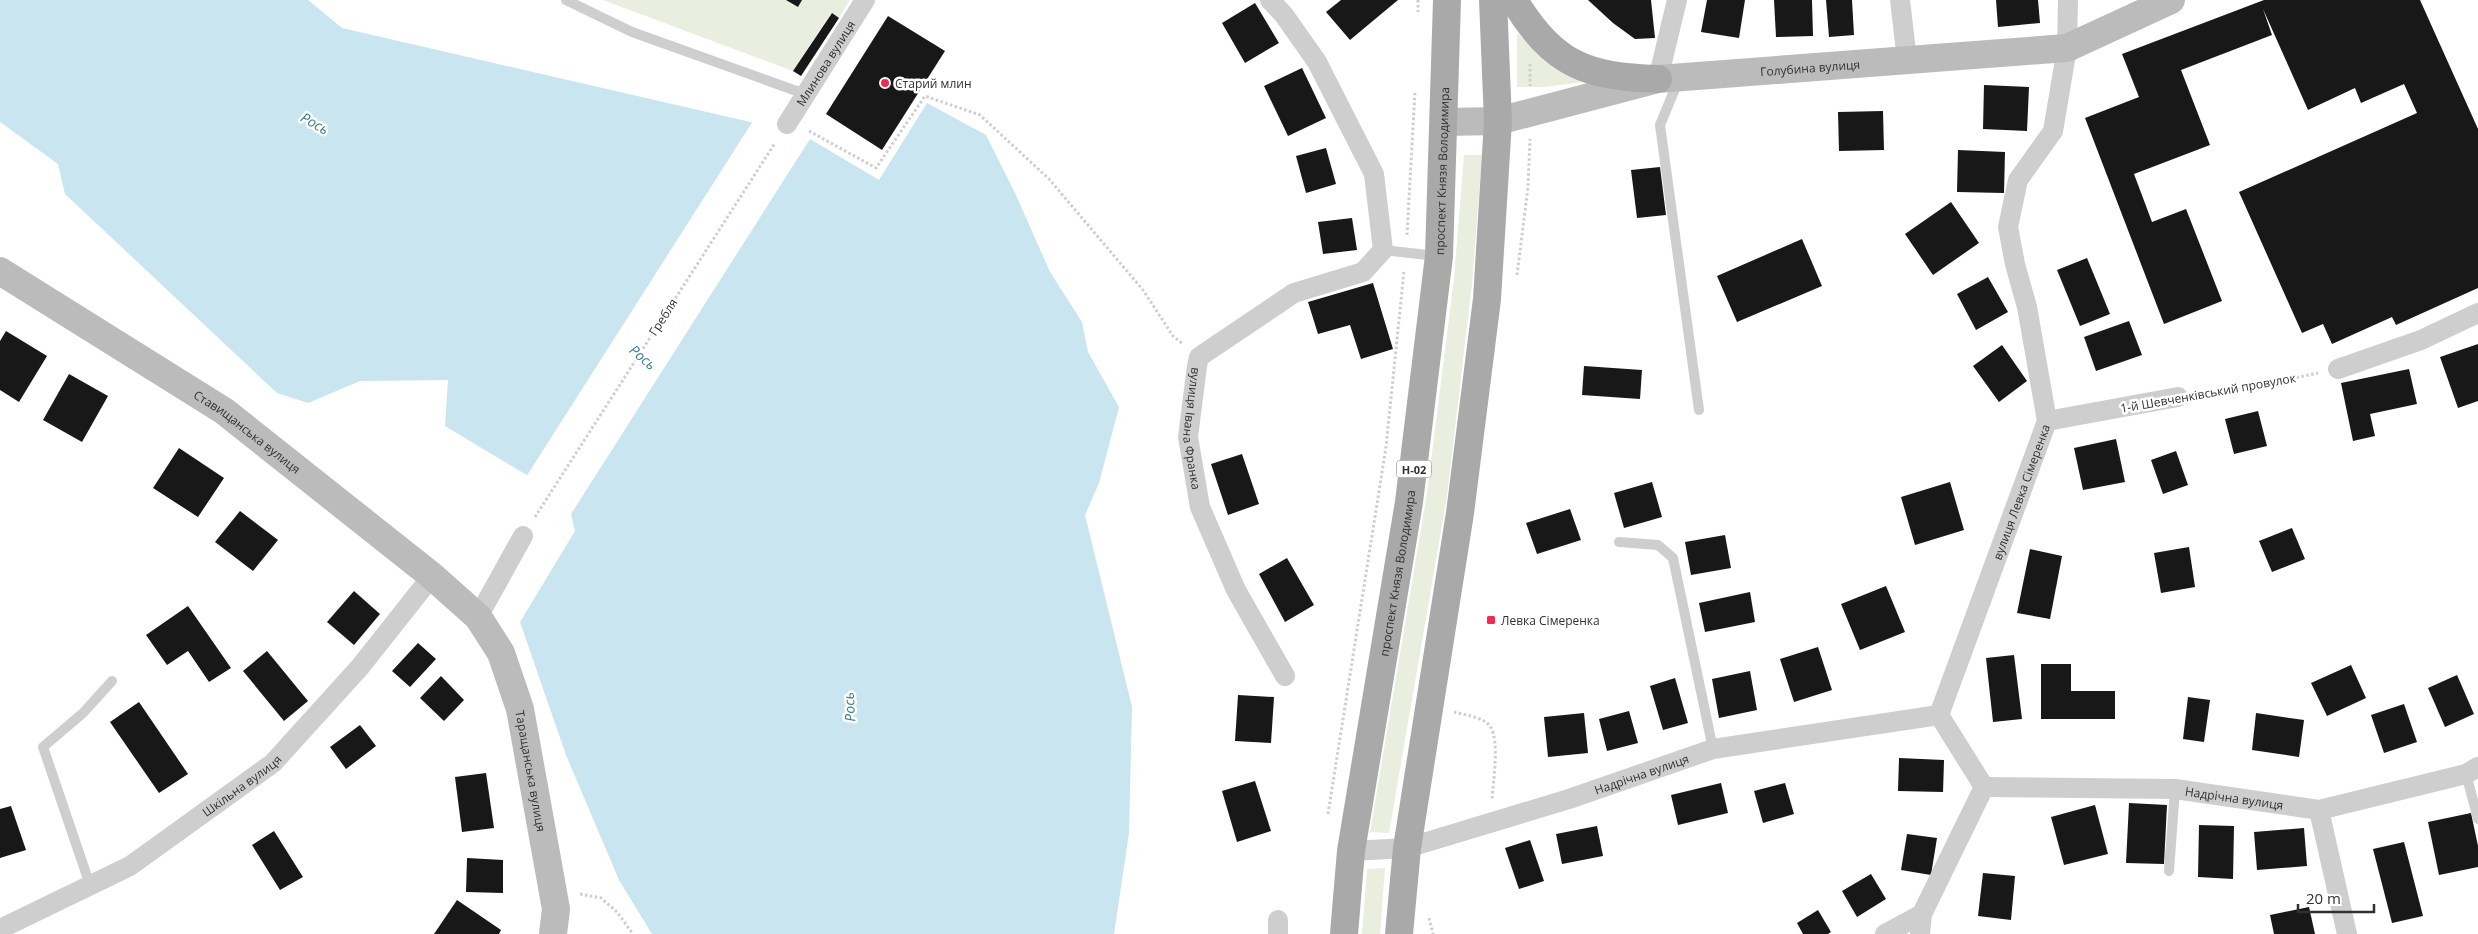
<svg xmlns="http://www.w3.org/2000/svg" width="2478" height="934" viewBox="0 0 2478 934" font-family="'Open Sans',sans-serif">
	<rect width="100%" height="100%" fill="#fff"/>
	<g fill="#e9eede">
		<polygon points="603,0 850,0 839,18 831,13 793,71"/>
		<polygon points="1517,33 1555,68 1583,82 1544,87 1517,87"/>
		<polygon points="1464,155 1482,155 1472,284 1447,496 1389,833 1370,832 1427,493 1454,279"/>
		<polygon points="1385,868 1380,934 1362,934 1367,869"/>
	</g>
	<polygon fill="#c9e5ef" points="0,0 308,0 342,28 759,124 810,139 879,180 927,103 986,135 1016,195 1050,272 1082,322 1088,352 1119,407 1099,483 1085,515 1132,707 1129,833 1114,934 652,934 619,880 566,755 520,622 575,531 571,514 530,477 445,426 448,380 360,381 308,403 277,393 65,194 58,164 0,122"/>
	<polygon fill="#fff" points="753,121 802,134 810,139 571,514 559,507 526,477"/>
	<g fill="#181818">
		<polygon points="786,0 802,0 798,7"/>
		<polygon points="1341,0 1398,0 1350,40 1326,12"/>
		<polygon points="1588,0 1651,0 1655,38 1635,39 1613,23"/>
		<polygon points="1707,0 1745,0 1739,38 1701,32"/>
		<polygon points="1774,0 1812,0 1813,36 1776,37"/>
		<polygon points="1826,0 1852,0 1854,35 1829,37"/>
		<polygon points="1996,0 2038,0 2040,23 1998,27"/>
		<polygon points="2264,0 2420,0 2478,129 2478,288 2396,325 2392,317 2332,344 2323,324 2302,333 2239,192 2417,113 2404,84 2361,103 2355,88 2308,110 2263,9 2272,35 2181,70 2210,145 2134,174 2152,222 2186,209 2222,301 2164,324 2085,118 2139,97 2122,54"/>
		<polygon points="1255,3 1279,43 1245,63 1222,23"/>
		<polygon points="832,13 839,18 801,76 793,71"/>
		<polygon points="888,16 945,51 882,150 826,114"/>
		<polygon points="1302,68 1326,118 1288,136 1264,86"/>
		<polygon points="1984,85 2029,87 2027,131 1983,129"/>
		<polygon points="1883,111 1884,150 1839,151 1838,112"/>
		<polygon points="1326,148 1336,184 1306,193 1296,156"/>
		<polygon points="1958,150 2005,152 2004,193 1957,192"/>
		<polygon points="1660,167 1666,215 1637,218 1631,170"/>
		<polygon points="1951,202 1979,243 1933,275 1905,234"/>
		<polygon points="1352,218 1357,250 1323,254 1318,222"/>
		<polygon points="1802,239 1822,286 1737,322 1717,276"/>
		<polygon points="2087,258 2110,314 2080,326 2057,270"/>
		<polygon points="1988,277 2008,312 1976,330 1957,294"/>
		<polygon points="1373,283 1393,349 1361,359 1350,325 1318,334 1308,302"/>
		<polygon points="2129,321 2142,355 2096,371 2084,337"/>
		<polygon points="6,331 47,356 19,402 0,390 0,341"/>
		<polygon points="2478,344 2478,401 2458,408 2440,357"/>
		<polygon points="2002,345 2027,381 1999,402 1973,366"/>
		<polygon points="1584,366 1642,370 1640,399 1582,395"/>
		<polygon points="2409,369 2417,404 2370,414 2375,436 2353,441 2341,383"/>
		<polygon points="69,374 108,396 82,442 43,420"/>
		<polygon points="2258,411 2267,446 2234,454 2225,419"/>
		<polygon points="2116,439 2125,482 2083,490 2074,448"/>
		<polygon points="179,448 224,478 198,517 153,488"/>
		<polygon points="2176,451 2188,485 2163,494 2151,460"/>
		<polygon points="1242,454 1259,504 1228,515 1211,464"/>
		<polygon points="1652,482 1662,517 1624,528 1614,493"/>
		<polygon points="1950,482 1964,530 1915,545 1901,497"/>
		<polygon points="1570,509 1581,540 1537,554 1526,523"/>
		<polygon points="240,511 278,540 253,571 215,542"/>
		<polygon points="2292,528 2305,559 2272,572 2259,541"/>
		<polygon points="1725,535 1731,568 1691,575 1685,542"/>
		<polygon points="2189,547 2195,587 2161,593 2154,553"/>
		<polygon points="2030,549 2062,556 2050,619 2017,613"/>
		<polygon points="1287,558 1314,605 1285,622 1259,574"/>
		<polygon points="1886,586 1905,632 1860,650 1841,604"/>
		<polygon points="354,591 380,614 354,645 327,622"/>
		<polygon points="1750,592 1755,622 1705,632 1699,603"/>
		<polygon points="188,606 231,668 209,682 188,651 167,665 146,635"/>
		<polygon points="418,643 436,659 410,687 392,671"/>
		<polygon points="1818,647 1832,690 1794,702 1780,659"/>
		<polygon points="267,651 308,701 284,721 243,671"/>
		<polygon points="2014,655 2022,719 1993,722 1986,658"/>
		<polygon points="2041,664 2071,664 2071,691 2115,691 2115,719 2041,719"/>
		<polygon points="2351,665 2366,698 2327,716 2311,683"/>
		<polygon points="1750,671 1757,710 1719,718 1712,679"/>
		<polygon points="2457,675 2474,714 2445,727 2428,688"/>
		<polygon points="441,676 464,700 444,721 420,698"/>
		<polygon points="1675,678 1688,723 1663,730 1650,686"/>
		<polygon points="1238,695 1274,697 1271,743 1235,741"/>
		<polygon points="2188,697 2210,700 2204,742 2183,739"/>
		<polygon points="139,702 188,774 159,793 110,722"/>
		<polygon points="2404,704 2417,742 2384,753 2371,715"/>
		<polygon points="1629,711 1638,743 1607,751 1599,719"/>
		<polygon points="1584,713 1588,753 1548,757 1544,717"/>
		<polygon points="2256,713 2304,720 2299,757 2252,750"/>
		<polygon points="360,725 376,746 346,769 330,747"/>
		<polygon points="1899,758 1944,760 1943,792 1898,791"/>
		<polygon points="486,773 494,828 462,832 455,777"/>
		<polygon points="1255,781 1271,831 1237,842 1222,791"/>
		<polygon points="1721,783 1728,813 1678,825 1671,795"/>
		<polygon points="1785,783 1794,814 1763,823 1754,791"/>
		<polygon points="2129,803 2167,805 2164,864 2126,863"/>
		<polygon points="2095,805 2108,854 2064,865 2051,817"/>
		<polygon points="11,806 26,850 0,858 0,809"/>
		<polygon points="2471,813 2478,846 2478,867 2439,875 2428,822"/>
		<polygon points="2199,825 2234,826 2233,879 2198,877"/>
		<polygon points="1597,826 1603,856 1562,864 1556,834"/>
		<polygon points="2304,828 2307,866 2257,870 2254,832"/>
		<polygon points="274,831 303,877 280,890 252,845"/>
		<polygon points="1907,834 1937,838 1931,875 1901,870"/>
		<polygon points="1530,840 1544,881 1519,889 1505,848"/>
		<polygon points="2404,842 2423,916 2392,923 2373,849"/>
		<polygon points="467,858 503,860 503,893 466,892"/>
		<polygon points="1983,873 2015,876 2011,920 1978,916"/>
		<polygon points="1871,874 1886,899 1857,917 1842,891"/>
		<polygon points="457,900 501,930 499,934 434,934"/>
		<polygon points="2309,907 2315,934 2274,934 2270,915"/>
		<polygon points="1818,910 1831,932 1828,934 1803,934 1797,923"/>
	</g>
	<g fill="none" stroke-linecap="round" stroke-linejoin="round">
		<g stroke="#cecece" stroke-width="3" stroke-dasharray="2.5 2.5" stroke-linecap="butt">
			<polyline points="1418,0 1418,12"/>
			<polyline points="1530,64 1530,86"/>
			<polyline points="809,131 876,168 925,96 980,115 1049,179 1143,290 1173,336 1183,344"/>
			<polyline points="1407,235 1415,91"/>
			<polyline points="1517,275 1528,187 1530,139"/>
			<polyline points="2198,394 2238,390 2318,373"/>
			<polyline points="535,517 775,143"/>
			<path d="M1454,712c11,3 29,5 36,14 10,15 3,56 2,74"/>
			<polyline points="1328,814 1386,447 1404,271"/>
			<polyline points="580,894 601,898 617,912 633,934"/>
			<polyline points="1429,918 1433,934"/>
		</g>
		<g stroke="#cecece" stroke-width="10">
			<polyline points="566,0 632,32 805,94"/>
			<polyline points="1679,79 1660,125 1699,410"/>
			<polyline points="1383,250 1437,256"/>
			<polyline points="1619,542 1658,545 1673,558 1713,749"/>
			<polyline points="2466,774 2478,819"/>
			<polyline points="2169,871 2175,789"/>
			<polyline points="90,885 43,747 83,713 112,681"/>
		</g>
		<g stroke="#cecece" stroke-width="20">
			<path id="s1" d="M1270,0l14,15 33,47 57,112 9,76 -20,22 -69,21 -95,64 -2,9 -9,71 12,70 36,83 49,86"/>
			<polyline points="1900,0 1907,60"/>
			<polyline points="1658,79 1677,0"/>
			<path id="s2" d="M787,124l78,-124"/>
			<polyline points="2338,369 2421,340 2478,313"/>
			<polyline points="2047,421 2178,397"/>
			<polyline points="478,617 523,536"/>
			<path id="s3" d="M1984,787l191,2 144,21 147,-36 12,-7"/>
			<polyline points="2319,810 2347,934"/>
			<path id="s4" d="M1351,851l56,-3 162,-49 144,-50 226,-34"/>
			<path id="s5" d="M0,929l130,-63 143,-103 87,-96 72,-91"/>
			<polyline points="1278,934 1278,920"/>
			<polyline points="1885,934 1922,914"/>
			<path id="s6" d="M1920,934l2,-20 62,-127 -45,-72 108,-294 -20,-114 -12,-43 -7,-37 10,-47 35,-49 14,-83 1,-48"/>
		</g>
		<g stroke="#bbb" stroke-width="28">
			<path id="s7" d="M1444,122l54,-1 160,-42 409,-31 104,-48"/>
			<path id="s8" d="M0,271l224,140 208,165 46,41 23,36 19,56 36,200 -3,25"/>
		</g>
		<g stroke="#a9a9a9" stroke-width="28">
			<path d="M1514,0c38,64 72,77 144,79"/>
			<path id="s9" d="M1344,934l7,-83 58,-349 30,-246 8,-256"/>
			<polyline points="1399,934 1407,848 1460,513 1487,299 1498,121 1493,0"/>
		</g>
	</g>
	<g fill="#f12953" stroke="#fff" stroke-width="2">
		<circle cx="885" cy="83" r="5"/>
		<rect x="1486" y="615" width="10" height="10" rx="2.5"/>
	</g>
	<g text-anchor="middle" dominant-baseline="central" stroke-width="5" stroke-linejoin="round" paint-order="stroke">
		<rect fill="#fff" stroke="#6f6f6f" stroke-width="1" x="1396.5" y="460.5" width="35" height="17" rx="4"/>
		<g font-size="11" font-weight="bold" fill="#313131">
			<text x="1414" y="469">Н-02</text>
		</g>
		<g font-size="12" fill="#313131" stroke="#fff">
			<text stroke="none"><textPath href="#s2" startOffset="72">Млинова вулиця</textPath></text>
			<text stroke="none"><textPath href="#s7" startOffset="372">Голубина вулиця</textPath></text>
			<text stroke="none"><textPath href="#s9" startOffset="770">проспект Князя Володимира</textPath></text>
			<text transform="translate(663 317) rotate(-57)">Гребля</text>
			<text transform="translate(2208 393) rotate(-10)">1-й Шевченківський провулок</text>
			<text stroke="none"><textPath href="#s1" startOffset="569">вулиця Івана Франка</textPath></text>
			<text stroke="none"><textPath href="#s8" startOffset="295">Ставищанська вулиця</textPath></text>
			<text stroke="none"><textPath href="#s6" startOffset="484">вулиця Левка Сімеренка</textPath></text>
			<text stroke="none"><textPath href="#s9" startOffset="365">проспект Князя Володимира</textPath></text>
			<text stroke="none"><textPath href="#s8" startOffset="756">Таращанська вулиця</textPath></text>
			<text stroke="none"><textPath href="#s4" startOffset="302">Надрічна вулиця</textPath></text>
			<text stroke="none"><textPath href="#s5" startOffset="282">Шкільна вулиця</textPath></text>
			<text stroke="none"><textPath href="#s3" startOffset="251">Надрічна вулиця</textPath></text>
		</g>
		<g font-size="12" fill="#313131" stroke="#fff" text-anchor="start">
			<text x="895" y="83">Старий млин</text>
			<text x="1501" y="620">Левка Сімеренка</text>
		</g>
		<g font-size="14" font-style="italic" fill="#367b92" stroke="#fff">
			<text transform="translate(315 123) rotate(30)">Рось</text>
			<text transform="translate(643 357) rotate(41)">Рось</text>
			<text transform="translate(849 707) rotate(-93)">Рось</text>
		</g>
	</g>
	<path d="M2298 904v8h76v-8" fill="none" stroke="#313131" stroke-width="2.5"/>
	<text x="2306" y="904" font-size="15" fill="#313131" stroke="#ffffff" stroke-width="4" paint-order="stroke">20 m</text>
</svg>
